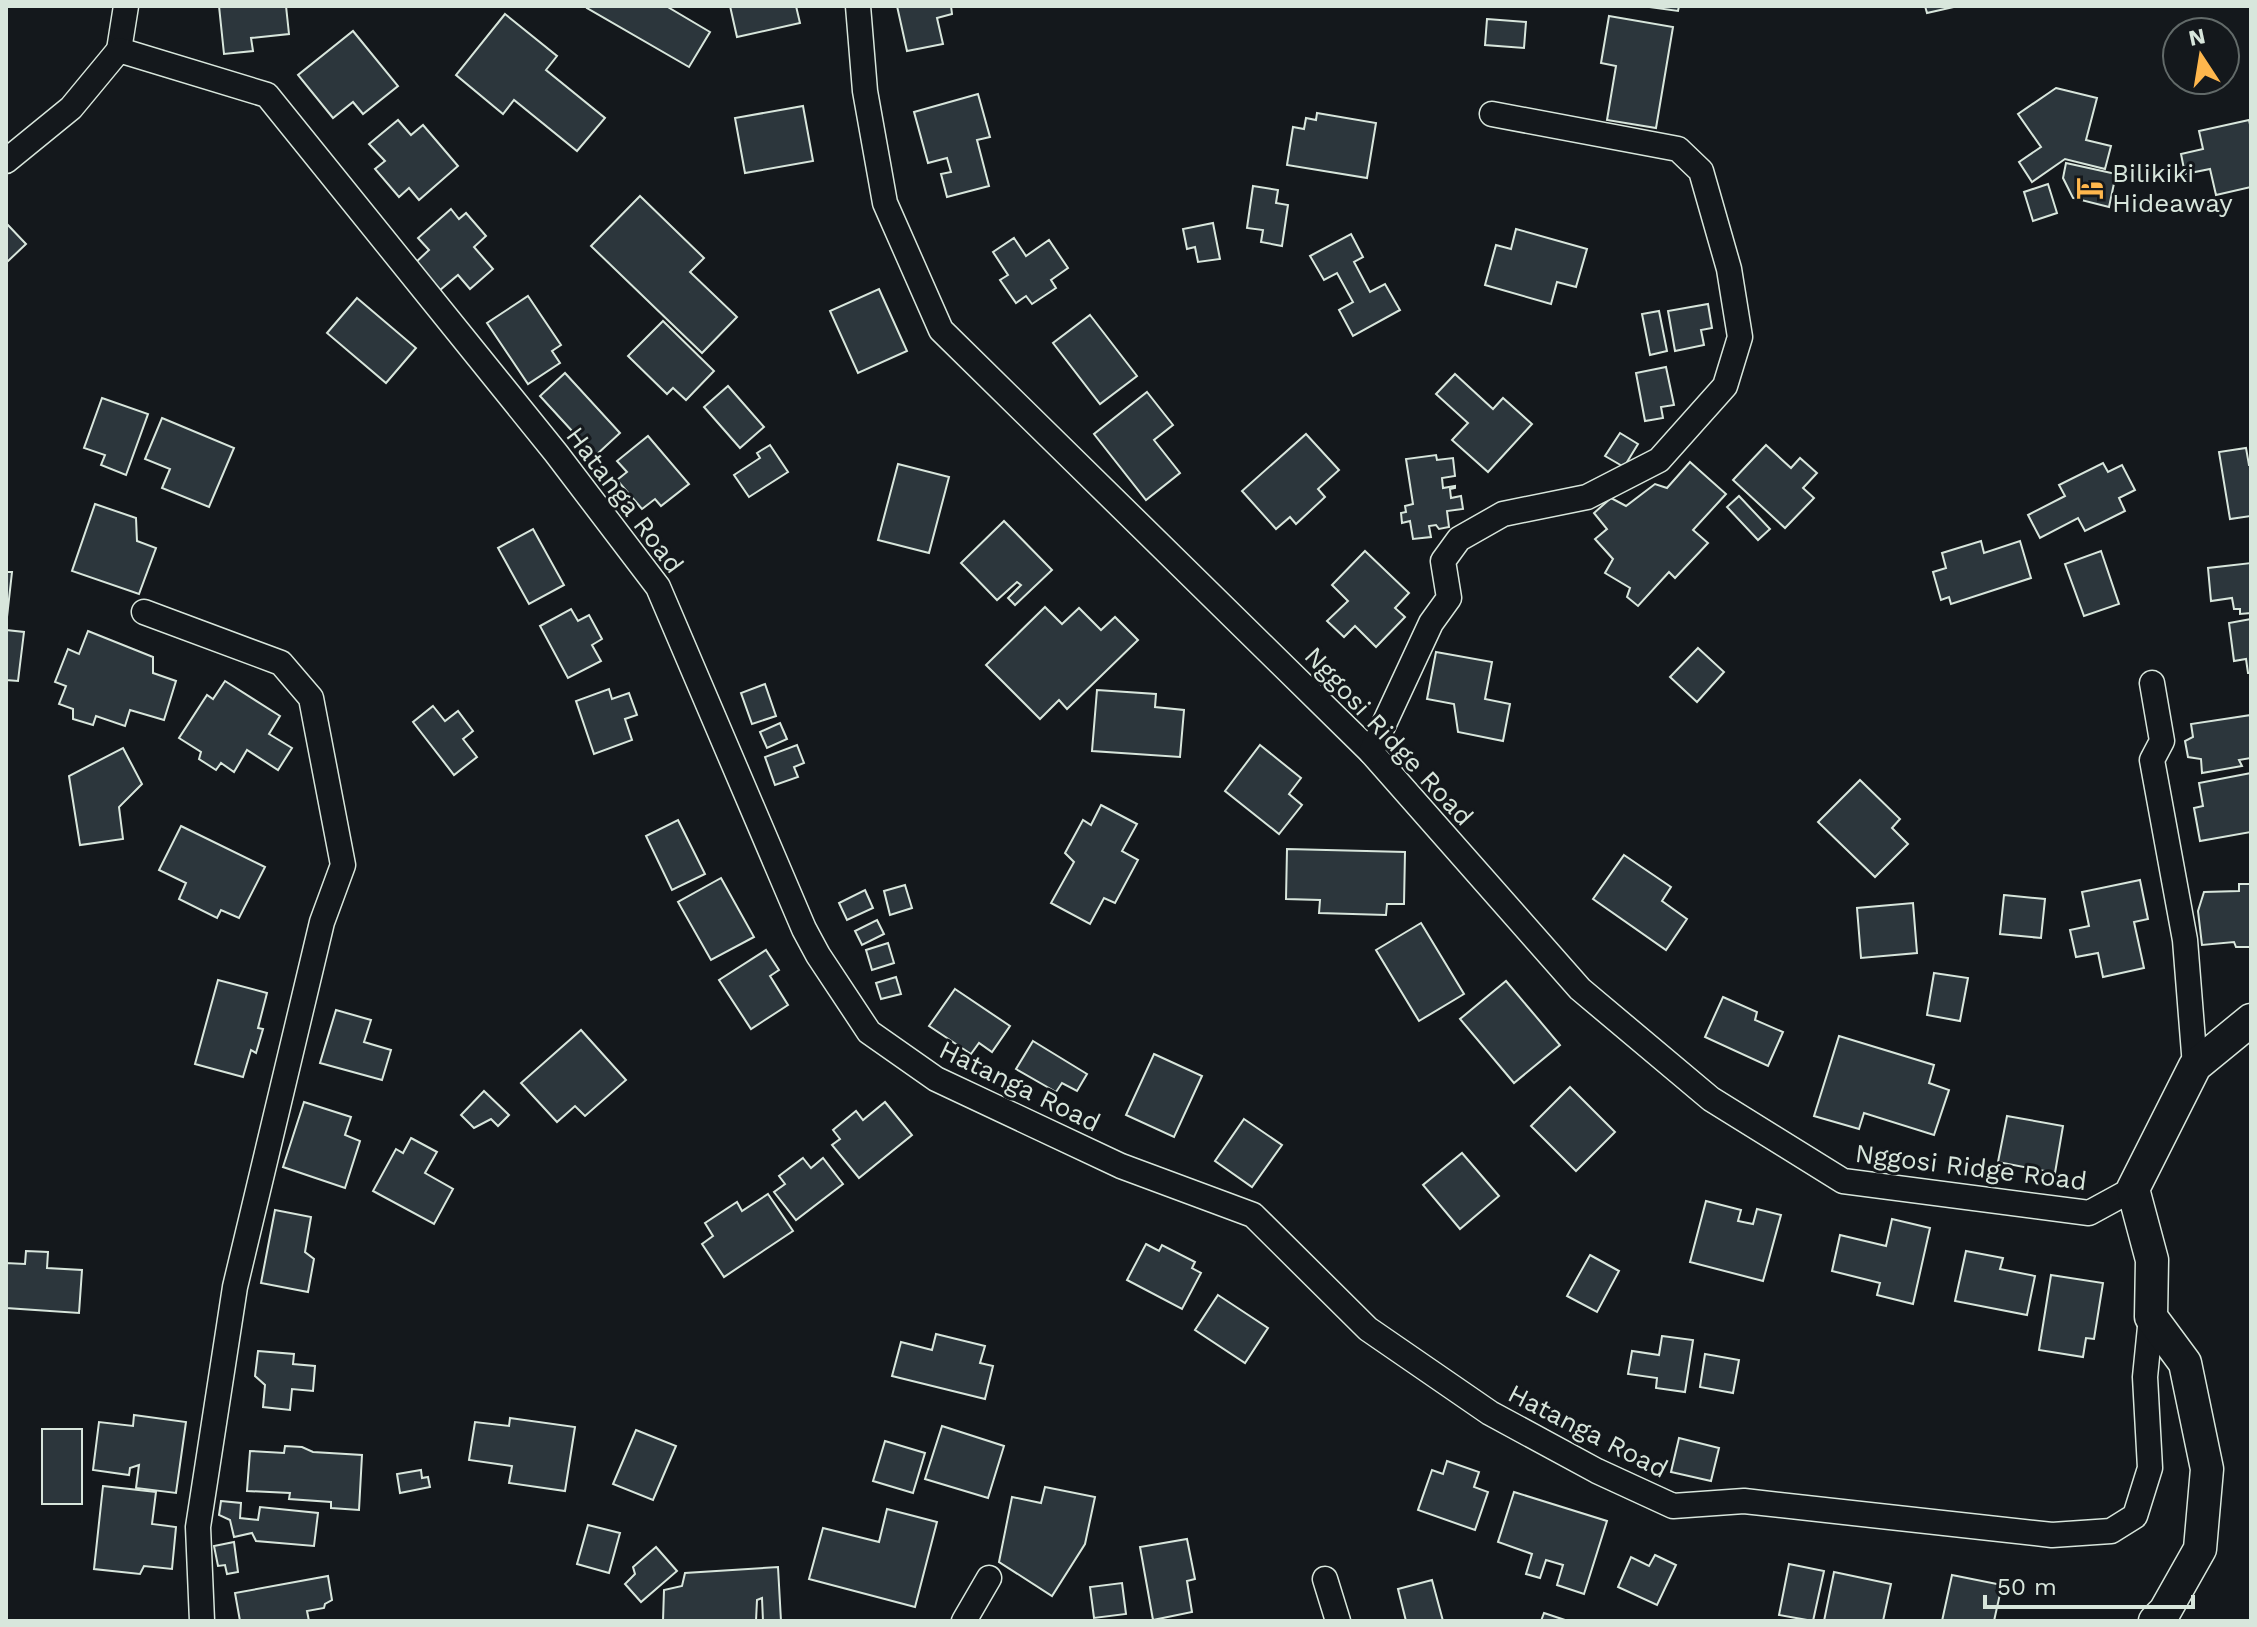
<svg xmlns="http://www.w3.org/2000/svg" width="2257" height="1627" viewBox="0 0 2257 1627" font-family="'Work Sans',sans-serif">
	<rect width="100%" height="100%" fill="#14181c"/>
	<g fill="#2c363c" stroke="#d8e6dc" stroke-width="2">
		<polygon points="219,6 286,6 289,34 251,38 253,51 224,54"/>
		<polygon points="588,6 666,6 710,32 689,67 587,8"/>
		<polygon points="730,6 796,6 800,23 737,37"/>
		<polygon points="897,6 951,6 952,14 937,18 943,44 907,51"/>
		<polygon points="1642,6 1679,6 1678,11"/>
		<polygon points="1925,6 1958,6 1927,13"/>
		<polygon points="505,14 557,56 546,70 605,118 577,151 514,100 503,114 456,75"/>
		<polygon points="1609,16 1673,27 1656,128 1607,120 1616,66 1601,63"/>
		<polygon points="1487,19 1526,22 1524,48 1485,45"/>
		<polygon points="353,31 398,86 363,114 353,102 333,118 298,75"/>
		<polygon points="2056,88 2097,98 2086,140 2111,146 2105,169 2065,159 2032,182 2019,162 2041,147 2018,114"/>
		<polygon points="978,94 990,137 977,140 989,186 947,197 941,174 951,172 947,158 928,163 914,112"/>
		<polygon points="803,106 813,161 745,173 735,118"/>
		<polygon points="1317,113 1376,123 1367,178 1287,165 1293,127 1304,129 1306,118 1316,120"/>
		<polygon points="398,120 411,135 423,125 458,166 419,200 409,188 399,197 375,169 385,161 369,144"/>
		<polygon points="2249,120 2251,129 2251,187 2216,195 2210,169 2185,174 2181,154 2203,149 2199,131"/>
		<polygon points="2066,163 2116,174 2109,207 2073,198 2063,178"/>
		<polygon points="2048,184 2057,213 2033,221 2024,192"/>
		<polygon points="1253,186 1278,190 1276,203 1288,205 1282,246 1261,242 1263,230 1247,228"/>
		<polygon points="640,196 704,258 690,272 737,317 702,353 591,246"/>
		<polygon points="451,209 459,219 466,213 486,236 474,247 493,269 470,289 458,275 440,290 415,263 429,250 418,238"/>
		<polygon points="6,223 26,244 6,263"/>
		<polygon points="1213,223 1220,259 1198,262 1195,247 1187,249 1183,229"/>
		<polygon points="1516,229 1587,249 1576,287 1557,282 1551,304 1485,285 1496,245 1511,249"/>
		<polygon points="1351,234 1363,257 1354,262 1370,292 1385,284 1400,310 1353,336 1339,310 1353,302 1337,273 1324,280 1310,256"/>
		<polygon points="1014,238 1026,256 1049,240 1068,268 1051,280 1056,288 1032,304 1026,296 1016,303 1000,280 1008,275 993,252"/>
		<polygon points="879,289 907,351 858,373 830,311"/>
		<polygon points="528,296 561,345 552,351 560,363 528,384 487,323"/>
		<polygon points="357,298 416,348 386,383 327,333"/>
		<polygon points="1708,304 1712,328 1701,330 1704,345 1675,351 1668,311"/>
		<polygon points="1659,311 1667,351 1650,355 1642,314"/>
		<polygon points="1090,315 1137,376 1100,404 1053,343"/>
		<polygon points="663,321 714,371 686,400 673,388 667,394 628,356"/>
		<polygon points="1666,367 1674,405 1661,407 1663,418 1645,421 1636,373"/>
		<polygon points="565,373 620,433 595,456 540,396"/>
		<polygon points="1455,374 1493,409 1503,398 1532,424 1488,472 1452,440 1468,423 1436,394"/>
		<polygon points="728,386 764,427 740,448 704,407"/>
		<polygon points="1147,392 1173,425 1154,440 1180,473 1146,500 1094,434"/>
		<polygon points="102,398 148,414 126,475 101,465 105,455 84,448"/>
		<polygon points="162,418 234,448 209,507 162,488 170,469 145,459"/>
		<polygon points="1620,433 1638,444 1624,467 1605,456"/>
		<polygon points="1306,434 1339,470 1318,489 1325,497 1296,524 1290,517 1276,529 1242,491"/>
		<polygon points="648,436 689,484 661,506 655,499 642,509 617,480 627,472 617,461"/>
		<polygon points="770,445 788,472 749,497 734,475 760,458 757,453"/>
		<polygon points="1766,445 1791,468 1800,458 1817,473 1803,488 1814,498 1785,528 1733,480"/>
		<polygon points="2246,448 2249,465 2251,465 2251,516 2230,519 2219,452"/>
		<polygon points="1436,455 1437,460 1453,458 1455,476 1442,478 1443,488 1455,486 1455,488 1450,489 1451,498 1461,496 1463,509 1447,511 1449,527 1439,529 1436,525 1429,526 1431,537 1413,539 1410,521 1402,523 1401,513 1406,512 1405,506 1413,504 1406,459"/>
		<polygon points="1690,462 1726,494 1693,530 1708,543 1675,578 1669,572 1638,606 1627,597 1630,588 1605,573 1613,559 1595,539 1607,529 1594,513 1611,498 1626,506 1655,484 1667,488"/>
		<polygon points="2103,463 2108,472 2122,465 2135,490 2119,498 2125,511 2085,531 2078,518 2040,538 2028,515 2065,496 2059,485"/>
		<polygon points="898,464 949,477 929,553 878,540"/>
		<polygon points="1739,496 1770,529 1758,540 1727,507"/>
		<polygon points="95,504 136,518 137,541 156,548 139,594 72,571"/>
		<polygon points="1004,521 1052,570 1015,605 1008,598 1021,585 1017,582 997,600 961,563"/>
		<polygon points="533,529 564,585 529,604 498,548"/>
		<polygon points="1981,541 1984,553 2020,541 2031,578 1951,604 1949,597 1941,600 1933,572 1946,568 1942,553"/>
		<polygon points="1365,551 1409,593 1395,608 1405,617 1376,647 1355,626 1344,637 1327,621 1348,601 1332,585"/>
		<polygon points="2101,551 2119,604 2084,616 2065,564"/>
		<polygon points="2251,563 2251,613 2240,614 2240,609 2234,609 2232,598 2211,601 2208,568"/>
		<polygon points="6,572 12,572 6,626"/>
		<polygon points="1045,607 1062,624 1079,608 1101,630 1115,617 1138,640 1067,709 1059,700 1040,719 986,665"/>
		<polygon points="571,609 578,621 589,615 602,639 592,645 601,661 568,678 540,626"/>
		<polygon points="2251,619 2251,673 2248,673 2246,659 2234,661 2229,623"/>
		<polygon points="6,630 24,632 18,681 6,680"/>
		<polygon points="88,631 153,657 153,673 176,681 164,720 130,710 125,726 96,716 93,725 73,719 73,709 59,704 66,686 55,682 68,649 79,654"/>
		<polygon points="1698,648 1724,672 1697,702 1670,677"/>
		<polygon points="1436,652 1492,662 1485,699 1510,704 1503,741 1458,732 1454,704 1427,699"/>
		<polygon points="225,681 280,716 269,734 292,748 278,770 247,750 234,772 221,763 216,770 199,759 201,752 179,738 207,695 213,699"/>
		<polygon points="765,684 776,716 752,724 741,693"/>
		<polygon points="609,689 612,699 629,693 637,715 625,719 632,740 594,754 576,701"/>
		<polygon points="1097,690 1156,694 1155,707 1184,710 1180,757 1092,751"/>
		<polygon points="433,706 445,721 458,711 473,731 463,739 477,757 454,775 413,722"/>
		<polygon points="2251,715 2251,758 2239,760 2242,766 2202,773 2201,759 2188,757 2185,741 2193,737 2191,724"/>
		<polygon points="780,723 787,739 767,748 760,732"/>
		<polygon points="797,745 804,763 794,767 798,777 775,785 765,757"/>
		<polygon points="1260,745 1301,778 1289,794 1302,805 1279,834 1225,791"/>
		<polygon points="123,748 142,784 119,807 123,839 80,845 69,776"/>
		<polygon points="2251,773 2251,832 2200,841 2194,808 2203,806 2199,783"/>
		<polygon points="1860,780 1900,819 1892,828 1908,844 1875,877 1818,822"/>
		<polygon points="1101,805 1137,824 1122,851 1138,860 1115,903 1104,898 1090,924 1051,903 1074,862 1065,853 1083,820 1091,825"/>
		<polygon points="678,820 705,874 672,890 646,836"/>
		<polygon points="181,826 265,867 239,918 221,910 217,918 179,899 186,883 159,870"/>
		<polygon points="1287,849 1405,852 1404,904 1387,904 1386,915 1319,913 1320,900 1286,899"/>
		<polygon points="1624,855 1671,887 1662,901 1687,919 1666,950 1593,899"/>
		<polygon points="721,878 754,937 711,960 678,902"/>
		<polygon points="2140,880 2148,919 2134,922 2144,968 2103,977 2098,953 2076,957 2070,930 2089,926 2082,892"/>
		<polygon points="2239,884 2251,884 2251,947 2236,947 2234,942 2202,945 2198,911 2204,892 2239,891"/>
		<polygon points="905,885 912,908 890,915 884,891"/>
		<polygon points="865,890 873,908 847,920 839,903"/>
		<polygon points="2004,895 2045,899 2041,938 2000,934"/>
		<polygon points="1913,903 1917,953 1861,958 1857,908"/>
		<polygon points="877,920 884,934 862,945 855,931"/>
		<polygon points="1421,923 1464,994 1419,1021 1376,950"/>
		<polygon points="888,943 894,963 872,970 866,950"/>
		<polygon points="766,950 779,970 770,976 788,1005 751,1029 719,980"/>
		<polygon points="1934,973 1968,978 1960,1021 1927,1015"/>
		<polygon points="896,977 901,994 881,999 876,983"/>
		<polygon points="218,980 267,993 258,1028 263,1029 256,1053 251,1050 243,1077 195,1064"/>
		<polygon points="1506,981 1560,1045 1514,1083 1460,1019"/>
		<polygon points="955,989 1010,1026 992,1052 979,1043 971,1054 929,1026"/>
		<polygon points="1723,997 1757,1012 1755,1020 1783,1032 1768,1066 1705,1037"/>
		<polygon points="336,1010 371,1020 364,1042 391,1050 382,1080 320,1063"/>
		<polygon points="581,1030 626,1080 585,1116 575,1106 557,1122 521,1083"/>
		<polygon points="1839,1036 1934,1065 1929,1083 1949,1090 1934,1135 1864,1113 1859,1129 1814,1116"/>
		<polygon points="1033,1041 1087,1074 1077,1091 1062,1083 1056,1092 1016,1069"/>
		<polygon points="1154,1054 1202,1076 1174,1137 1126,1115"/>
		<polygon points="1570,1087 1615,1132 1576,1171 1531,1126"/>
		<polygon points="484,1091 509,1115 498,1126 491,1119 474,1128 461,1115"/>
		<polygon points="304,1102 351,1117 345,1135 360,1141 345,1188 283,1167"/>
		<polygon points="885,1102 912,1135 859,1178 832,1145 840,1139 833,1130 856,1111 863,1120"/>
		<polygon points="2007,1116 2063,1126 2055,1173 1998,1162"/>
		<polygon points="1244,1119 1282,1145 1252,1187 1215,1161"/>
		<polygon points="411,1138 437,1152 425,1173 453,1189 434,1224 373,1191 396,1149 403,1153"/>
		<polygon points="1462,1153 1499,1196 1460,1229 1423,1185"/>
		<polygon points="803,1158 811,1168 823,1158 843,1184 796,1220 774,1192 785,1184 779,1176"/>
		<polygon points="768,1194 793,1231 724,1277 702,1244 713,1236 705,1223 737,1202 742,1211"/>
		<polygon points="1706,1201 1741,1210 1738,1221 1753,1224 1757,1209 1781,1215 1763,1281 1690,1262"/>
		<polygon points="275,1210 311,1217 305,1252 314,1259 308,1292 261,1283"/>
		<polygon points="1892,1219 1930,1228 1913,1304 1877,1295 1880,1283 1832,1271 1840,1235 1886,1246"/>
		<polygon points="1146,1244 1159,1251 1162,1245 1195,1262 1192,1268 1201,1273 1182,1309 1127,1280"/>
		<polygon points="26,1251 48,1252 47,1268 82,1270 79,1313 6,1308 6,1263 25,1264"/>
		<polygon points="1966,1251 2003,1258 2000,1269 2035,1276 2027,1315 1955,1301"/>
		<polygon points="1590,1255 1619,1271 1597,1312 1567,1296"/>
		<polygon points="2051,1275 2103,1283 2094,1339 2086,1338 2083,1357 2039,1350"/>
		<polygon points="1218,1295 1268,1328 1245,1363 1195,1330"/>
		<polygon points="936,1334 985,1346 980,1363 993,1366 985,1399 892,1376 901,1342 932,1350"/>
		<polygon points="1662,1336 1693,1340 1685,1392 1656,1388 1657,1378 1628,1374 1632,1351 1659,1355"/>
		<polygon points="258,1351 294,1354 293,1364 315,1366 313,1391 292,1389 290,1410 263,1407 265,1385 255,1376"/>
		<polygon points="1705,1354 1739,1360 1733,1393 1700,1387"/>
		<polygon points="134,1415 186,1422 176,1493 136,1488 139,1465 130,1468 129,1475 93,1470 99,1422 133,1426"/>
		<polygon points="510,1418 575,1427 565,1491 509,1483 512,1466 469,1460 475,1422 509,1426"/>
		<polygon points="942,1426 1004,1446 988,1498 925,1479"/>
		<rect x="42" y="1429" width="40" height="75"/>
		<polygon points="636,1430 676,1446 653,1500 613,1484"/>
		<polygon points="1679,1438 1719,1448 1711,1481 1671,1472"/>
		<polygon points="885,1441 925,1453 913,1493 873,1481"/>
		<polygon points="285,1446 302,1447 313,1452 362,1455 359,1510 331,1508 331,1502 289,1499 290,1493 247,1491 250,1451 284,1453"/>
		<polygon points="1447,1461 1479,1472 1474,1487 1488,1492 1475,1530 1418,1510 1432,1470 1443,1474"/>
		<polygon points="421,1470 422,1478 428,1477 430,1487 400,1493 397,1474"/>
		<polygon points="103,1486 156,1492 152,1524 176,1527 172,1569 144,1566 140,1574 94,1569"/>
		<polygon points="1045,1487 1095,1497 1085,1544 1052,1596 999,1562 1012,1497 1041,1503"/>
		<polygon points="1514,1492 1607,1521 1584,1594 1557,1585 1563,1565 1546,1560 1540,1578 1526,1574 1532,1554 1498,1542"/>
		<polygon points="221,1501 241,1503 240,1518 258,1520 260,1507 318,1513 314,1546 256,1541 252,1533 234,1537 230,1520 219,1515"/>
		<polygon points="887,1509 937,1522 915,1607 809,1579 823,1528 879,1542"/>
		<polygon points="588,1525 620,1533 609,1573 577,1564"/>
		<polygon points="1187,1539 1195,1579 1187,1581 1192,1612 1153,1620 1140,1547"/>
		<polygon points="234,1542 238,1572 227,1574 225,1565 218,1566 214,1546"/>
		<polygon points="656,1547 677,1571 641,1602 625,1584 635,1574 633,1567"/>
		<polygon points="1655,1555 1676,1565 1657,1605 1618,1587 1631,1557 1649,1566"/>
		<polygon points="1789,1564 1824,1571 1813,1621 1779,1615"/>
		<polygon points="778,1567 781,1621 763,1621 762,1598 757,1600 756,1621 663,1621 664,1590 682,1586 685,1573"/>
		<polygon points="1834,1572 1891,1584 1883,1621 1824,1621"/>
		<polygon points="1952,1575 2002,1585 1994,1621 1942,1621"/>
		<polygon points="328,1576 332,1600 325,1604 324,1608 307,1611 309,1621 240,1621 235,1593"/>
		<polygon points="1432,1580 1443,1621 1406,1621 1398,1589"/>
		<polygon points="1122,1583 1126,1614 1094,1618 1090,1587"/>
		<polygon points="1544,1613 1568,1621 1541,1621"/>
	</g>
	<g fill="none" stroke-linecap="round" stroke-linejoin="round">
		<g stroke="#d8e6dc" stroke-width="27">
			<g id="minor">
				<polyline points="858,6 865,91 885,203 941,330 1371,752 1580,989 1711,1099 1843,1181 2089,1213 2133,1189"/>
				<polyline points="119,50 126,6"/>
				<polyline points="6,161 71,108 119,50 267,95 556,453 658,587 804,929 818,955 869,1032 936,1079 1121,1166 1253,1215 1368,1329 1490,1413 1597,1471 1673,1506 1744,1501 2052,1535 2111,1531 2135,1516 2150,1468 2145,1377 2151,1317"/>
				<polyline points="144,612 281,663 311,698 343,865 322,922 235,1287 198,1527 202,1621"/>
				<polyline points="2152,683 2162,741 2152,760 2185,940 2195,1066"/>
				<polyline points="1371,752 1431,623 1449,598 1443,561 1459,539 1503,514 1587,497 1659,460 1725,386 1740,337 1729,269 1701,171 1678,149 1492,114"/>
				<polyline points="1325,1579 1338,1621"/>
				<polyline points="964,1621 989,1578"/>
			</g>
		</g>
		<g stroke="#d8e6dc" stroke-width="35">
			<polyline id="tertiary" points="2155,1621 2165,1611 2200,1549 2207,1469 2185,1363 2151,1317 2152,1260 2133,1189 2195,1066 2251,1020"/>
		</g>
		<use href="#minor" stroke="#14181c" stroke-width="24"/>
		<use href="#tertiary" stroke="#14181c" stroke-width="32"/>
	</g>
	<defs>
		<g id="hotel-bare" transform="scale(2.16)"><path d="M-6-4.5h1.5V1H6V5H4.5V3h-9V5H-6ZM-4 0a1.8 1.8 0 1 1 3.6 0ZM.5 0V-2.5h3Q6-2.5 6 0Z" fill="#ffb74d" stroke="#14181c" stroke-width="2.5" paint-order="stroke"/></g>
	</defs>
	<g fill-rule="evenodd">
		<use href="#hotel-bare" x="2090" y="188"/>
	</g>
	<g text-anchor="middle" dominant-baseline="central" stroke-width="6" stroke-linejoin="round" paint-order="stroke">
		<g font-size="26" fill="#d8e6dc" stroke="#14181c" text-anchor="start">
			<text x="2112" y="173">Bilikiki<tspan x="2112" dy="30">Hideaway</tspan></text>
		</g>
		<g font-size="26" fill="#d8e6dc" stroke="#14181c">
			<text transform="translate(625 500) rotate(53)">Hatanga Road</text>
			<text transform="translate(1389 736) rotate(47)">Nggosi Ridge Road</text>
			<text transform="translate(1020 1086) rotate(26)">Hatanga Road</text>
			<text transform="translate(1971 1167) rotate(7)">Nggosi Ridge Road</text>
			<text transform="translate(1588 1431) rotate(27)">Hatanga Road</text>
		</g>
	</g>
	<rect width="2257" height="1627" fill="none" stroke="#d8e6dc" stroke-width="16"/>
	<g transform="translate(2201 56) rotate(348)"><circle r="38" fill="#14181c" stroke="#626a69" stroke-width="2"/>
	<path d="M0-6L14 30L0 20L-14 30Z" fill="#ffb74d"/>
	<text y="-12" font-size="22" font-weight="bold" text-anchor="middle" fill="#d8e6dc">N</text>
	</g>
	<path d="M1985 1595v12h208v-12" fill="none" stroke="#d8e6dc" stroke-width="4"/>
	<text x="1997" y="1595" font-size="24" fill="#d8e6dc" stroke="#14181c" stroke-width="6" paint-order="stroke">50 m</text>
</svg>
